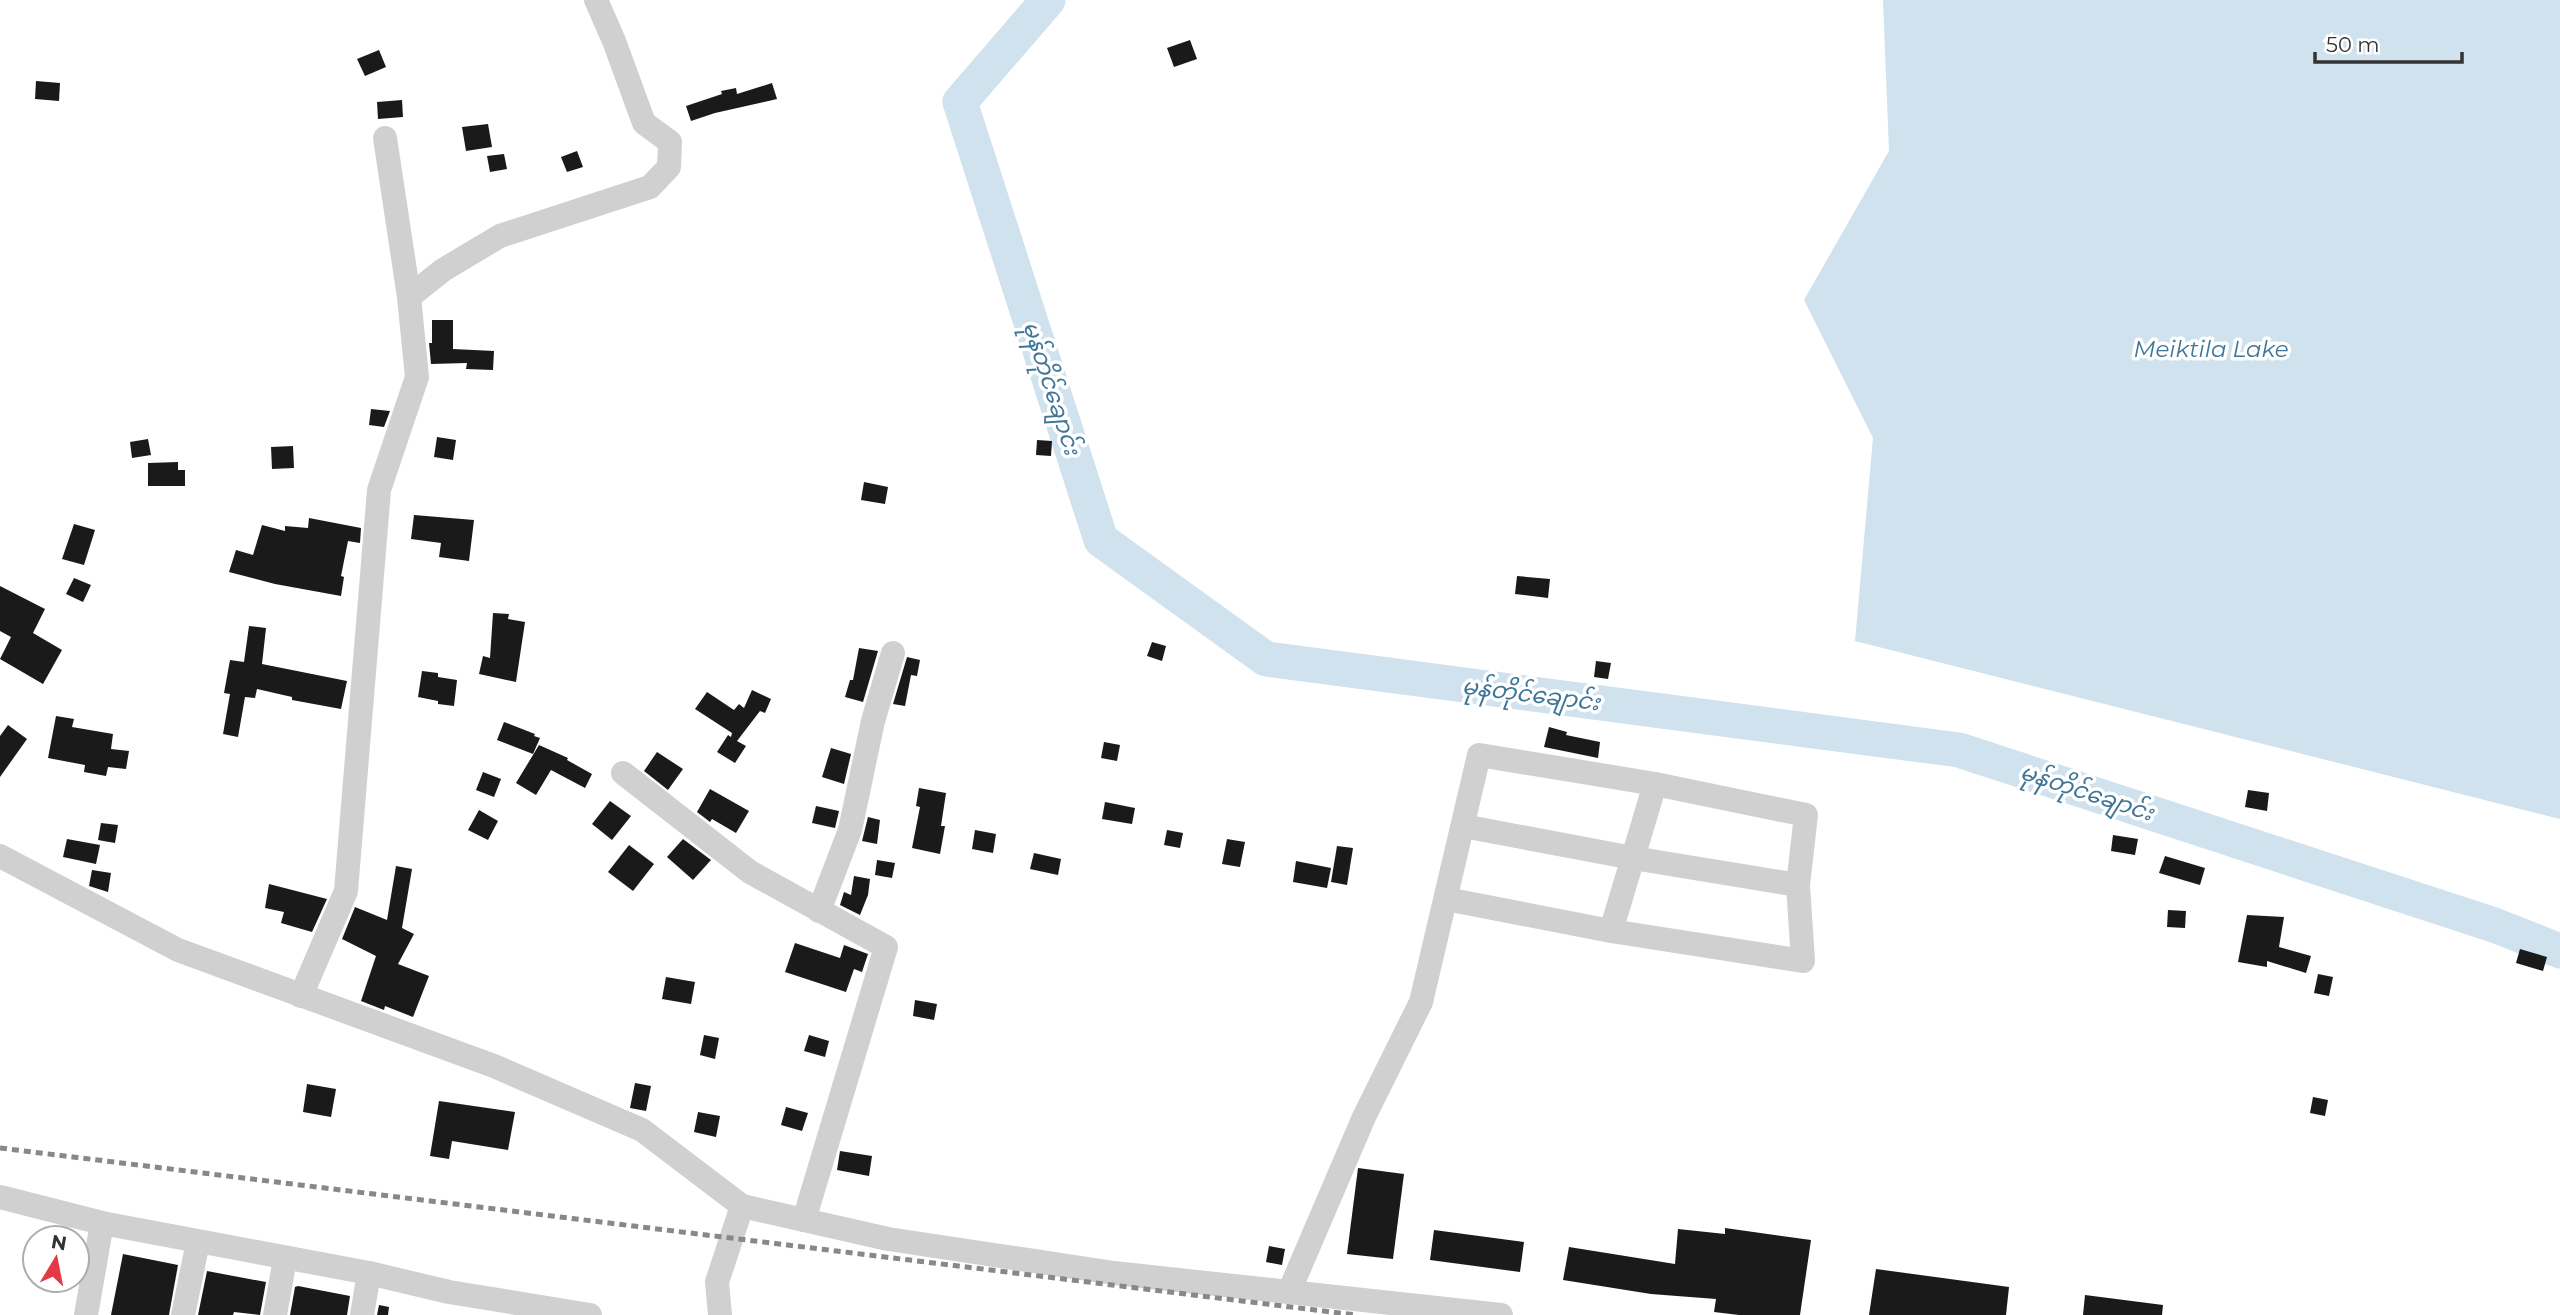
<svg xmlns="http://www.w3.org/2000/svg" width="2560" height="1315" viewBox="0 0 2560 1315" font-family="Montserrat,'Noto Sans Myanmar',sans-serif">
	<rect width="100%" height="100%" fill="#fff"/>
	<polygon fill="#cfe2ee" points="1883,0 2560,0 2560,819 1855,641 1873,438 1804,300 1889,151"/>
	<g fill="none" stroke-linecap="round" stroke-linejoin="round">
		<polyline stroke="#cfe2ee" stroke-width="35" points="1048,0 960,102 1101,540 1266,659 1959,750 2494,925 2560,951"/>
	</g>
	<g fill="#1a1a1a">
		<polygon points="1190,40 1197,59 1174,67 1167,48"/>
		<polygon points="379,50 386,67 365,76 357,59"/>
		<polygon points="36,81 60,83 59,101 35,99"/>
		<polygon points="772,83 777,99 715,113 691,121 686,106 722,94 721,91 736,88 737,94"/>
		<polygon points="402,100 403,117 378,119 377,102"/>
		<polygon points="488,124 492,147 466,151 462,127"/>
		<polygon points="577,151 583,167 567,172 561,157"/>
		<polygon points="504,154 507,169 490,172 487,156"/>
		<polygon points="432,320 453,320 453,349 494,351 493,370 466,369 467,363 431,364 429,343 432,343"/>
		<polygon points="371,409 390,411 384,427 369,425"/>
		<polygon points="437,437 456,440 453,460 434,457"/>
		<polygon points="148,439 151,455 132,458 130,442"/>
		<polygon points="1037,440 1052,441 1051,456 1036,455"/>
		<polygon points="293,446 294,468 272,469 271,447"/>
		<polygon points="178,462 178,470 185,470 185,486 148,486 148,463"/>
		<polygon points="864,482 888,487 885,504 861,500"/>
		<polygon points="414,515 474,520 469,561 439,557 441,543 411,539"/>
		<polygon points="309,518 361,528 360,543 348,541 341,576 344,577 341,596 275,584 229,572 236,550 253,555 262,525 285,531 285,526 308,528"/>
		<polygon points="74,524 95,530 84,565 62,559"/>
		<polygon points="1517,576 1550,579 1548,598 1515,594"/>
		<polygon points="74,578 91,585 83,602 66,594"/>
		<polygon points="0,586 45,609 33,633 62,650 43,684 0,659 11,637 0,631"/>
		<polygon points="493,613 509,614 508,619 525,622 516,682 479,674 483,656 490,658"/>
		<polygon points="249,626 266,628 262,664 347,681 341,709 292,700 292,697 257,689 255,698 245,697 238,737 223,734 230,694 224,693 230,660 244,662"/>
		<polygon points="1152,642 1166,646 1162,661 1147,656"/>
		<polygon points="859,648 878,651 863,702 845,697 850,680 853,680"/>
		<polygon points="907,657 920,660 917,676 911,675 905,706 893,704"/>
		<polygon points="1596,661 1611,663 1608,679 1594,677"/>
		<polygon points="422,671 438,673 438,677 457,680 454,706 438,704 438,701 418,697"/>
		<polygon points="752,690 771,699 765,713 760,711 737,741 746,746 735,763 717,752 728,735 731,737 732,733 695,709 707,692 734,710 739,704 744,708"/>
		<polygon points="56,716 74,719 72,727 113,734 111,749 129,751 126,769 108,767 106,776 84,772 85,765 48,758"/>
		<polygon points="504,722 535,734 534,736 540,738 533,754 497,740"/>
		<polygon points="8,725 27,739 0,777 0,736"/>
		<polygon points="1549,727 1567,732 1566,735 1600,742 1598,758 1544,747"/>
		<polygon points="1104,742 1120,745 1117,761 1101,758"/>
		<polygon points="539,745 568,758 567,760 592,774 585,788 551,770 536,795 516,783"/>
		<polygon points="831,748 851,754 844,784 822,777"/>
		<polygon points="657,752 683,769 668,790 644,771"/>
		<polygon points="483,772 501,779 494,797 476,790"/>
		<polygon points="919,788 946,793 941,826 945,826 940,854 912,848 920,807 916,806"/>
		<polygon points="710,789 749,811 736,833 712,819 710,822 697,812"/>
		<polygon points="2248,790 2269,793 2267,811 2245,807"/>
		<polygon points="610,801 631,816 612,840 592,824"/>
		<polygon points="1105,802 1135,808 1132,824 1102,819"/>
		<polygon points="816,806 839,811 835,828 812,823"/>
		<polygon points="479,810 498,821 488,840 468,830"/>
		<polygon points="868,817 880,820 877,844 862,841"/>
		<polygon points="101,823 118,825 115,843 98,840"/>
		<polygon points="975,830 996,834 993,853 972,849"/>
		<polygon points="1167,830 1183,833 1180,848 1164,845"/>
		<polygon points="2113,835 2138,839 2135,855 2111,851"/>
		<polygon points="67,839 100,845 96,864 63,857"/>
		<polygon points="683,839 711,860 693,880 667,857"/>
		<polygon points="1227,839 1245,842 1240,867 1222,864"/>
		<polygon points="629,845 654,864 633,891 608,872"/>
		<polygon points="1337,846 1353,848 1347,885 1331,882"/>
		<polygon points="1034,853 1061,859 1058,875 1030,869"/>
		<polygon points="2165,856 2205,868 2200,885 2159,873"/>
		<polygon points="877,860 895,863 892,878 875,875"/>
		<polygon points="1296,861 1331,868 1327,888 1293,882"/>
		<polygon points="396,866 412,869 402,928 414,934 398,964 429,976 413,1017 385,1006 384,1010 361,1001 376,956 342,939 355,907 387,920"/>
		<polygon points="92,870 111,873 108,892 89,886"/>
		<polygon points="854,876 870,879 868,895 860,915 840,905 844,892 851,895"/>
		<polygon points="269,884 327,899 312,932 281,923 284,912 265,908"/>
		<polygon points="2168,910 2186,911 2185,928 2167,927"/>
		<polygon points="2247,915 2284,917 2279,947 2311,956 2306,973 2267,961 2267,967 2238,962"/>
		<polygon points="795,943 840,958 844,945 868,954 862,972 854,969 846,992 785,972"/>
		<polygon points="2520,949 2547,957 2543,971 2516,963"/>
		<polygon points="2318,974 2333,977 2329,996 2314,993"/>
		<polygon points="666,977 695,982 691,1004 662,999"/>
		<polygon points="915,1000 937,1004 934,1020 913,1016"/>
		<polygon points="704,1035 719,1038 715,1059 700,1055"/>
		<polygon points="809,1035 829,1041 825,1057 804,1051"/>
		<polygon points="635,1083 651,1086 646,1111 630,1108"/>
		<polygon points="307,1084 336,1089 331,1117 303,1112"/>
		<polygon points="2313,1097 2328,1100 2325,1116 2310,1113"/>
		<polygon points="439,1101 515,1112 508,1150 452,1141 449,1159 430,1156"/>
		<polygon points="786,1107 808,1113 802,1131 781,1125"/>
		<polygon points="698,1112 720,1116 716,1137 694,1132"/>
		<polygon points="840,1151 872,1156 869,1176 837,1170"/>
		<polygon points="1358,1168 1404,1174 1393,1259 1347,1254"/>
		<polygon points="1725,1228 1811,1240 1800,1315 1739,1315 1714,1312 1716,1299 1651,1294 1563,1280 1569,1247 1675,1264 1678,1229 1725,1234"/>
		<polygon points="1434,1230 1524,1242 1520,1272 1430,1260"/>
		<polygon points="1269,1246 1285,1249 1282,1265 1266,1262"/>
		<polygon points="123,1254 178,1265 169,1315 111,1315"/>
		<polygon points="1876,1269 2009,1287 2006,1315 1869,1315"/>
		<polygon points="207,1271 266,1282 260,1315 234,1312 233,1315 198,1315"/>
		<polygon points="298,1286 350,1296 347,1315 290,1315 295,1287"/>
		<polygon points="2085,1295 2163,1305 2162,1315 2083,1315"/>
		<polygon points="379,1305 389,1307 388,1315 377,1315"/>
	</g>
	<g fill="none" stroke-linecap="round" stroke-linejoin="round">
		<g stroke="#d0d0d0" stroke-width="24">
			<polyline points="409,297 443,270 500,236 650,187 669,167 670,142 644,123 614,41 596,0"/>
			<polyline points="623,773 750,872 886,947 804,1220"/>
			<polyline points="1463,826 1633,858 1798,885"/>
			<polyline points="0,856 178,950 494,1066 642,1130 742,1206 717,1282 720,1315"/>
			<polyline points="1446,899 1611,931 1655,784"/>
			<polyline points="819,911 850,830 873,721 893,653"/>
			<polyline points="301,996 346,891 379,490 417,377 409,297 385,138"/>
			<polyline points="0,1197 102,1223 369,1273 449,1292 590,1315"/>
			<polyline points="742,1206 888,1239 1114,1273 1501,1315"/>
			<polyline points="1289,1292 1364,1117 1421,1002 1479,755 1655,784 1806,815 1798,885 1803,961 1611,931"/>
			<polyline points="86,1315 102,1223"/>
			<polyline points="183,1315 198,1242"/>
			<polyline points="275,1315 285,1259"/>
			<polyline points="362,1315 369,1273"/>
		</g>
		<polyline stroke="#888" stroke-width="5" stroke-dasharray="7 5" stroke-linecap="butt" points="0,1148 1356,1315"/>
	</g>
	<g text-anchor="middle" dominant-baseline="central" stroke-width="7" stroke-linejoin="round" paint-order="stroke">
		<g font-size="23" font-style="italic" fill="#3f7597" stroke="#fff">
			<text x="2211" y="349">Meiktila Lake</text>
			<text transform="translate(1052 388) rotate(72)">မုန်တိုင်ချောင်း</text>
			<text transform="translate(1531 694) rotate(7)">မုန်တိုင်ချောင်း</text>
			<text transform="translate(2087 792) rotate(18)">မုန်တိုင်ချောင်း</text>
		</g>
	</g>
	<g transform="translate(56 1259) rotate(10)"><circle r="33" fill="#ffffff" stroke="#adadad" stroke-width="2"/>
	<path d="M0-5L12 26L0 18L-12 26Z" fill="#e63946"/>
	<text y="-10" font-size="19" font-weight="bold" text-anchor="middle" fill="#333333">N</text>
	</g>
	<path d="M2315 52v10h147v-10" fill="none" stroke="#333333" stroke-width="3.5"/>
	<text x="2326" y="52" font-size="21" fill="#333333" stroke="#ffffff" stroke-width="5" paint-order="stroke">50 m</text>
</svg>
